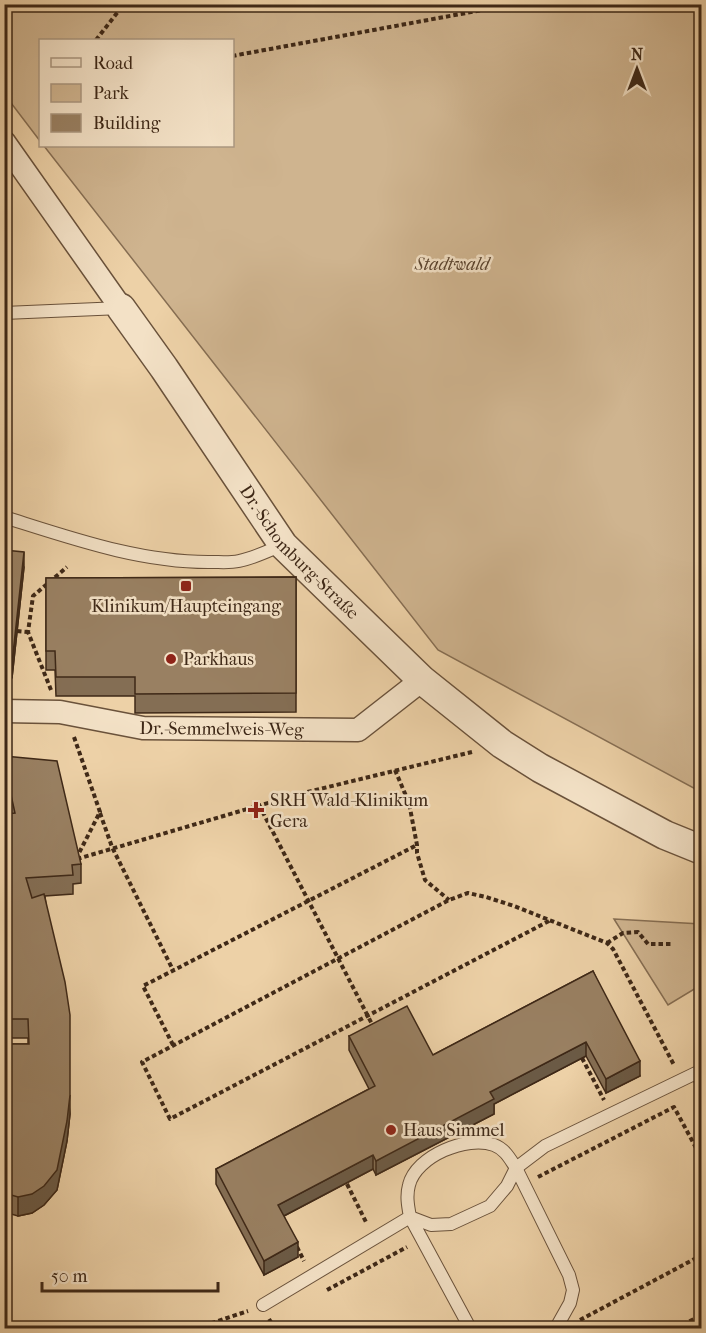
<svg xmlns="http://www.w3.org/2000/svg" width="706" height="1333" viewBox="0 0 706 1333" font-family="'IM FELL French Canon',serif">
	<rect width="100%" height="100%" fill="#edd1a7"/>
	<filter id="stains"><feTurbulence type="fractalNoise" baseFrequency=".00333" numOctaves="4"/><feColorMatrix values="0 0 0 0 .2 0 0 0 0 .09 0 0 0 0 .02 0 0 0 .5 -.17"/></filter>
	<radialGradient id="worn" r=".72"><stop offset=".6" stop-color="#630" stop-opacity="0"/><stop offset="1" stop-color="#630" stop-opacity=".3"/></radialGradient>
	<g fill="#cfb48f" stroke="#866e53" stroke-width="1.5">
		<polygon points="5,4 701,5 701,792 438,650 44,146 232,146 232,40 40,40 40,141 5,95"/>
		<polygon points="614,919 701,924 701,985 668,1005"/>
	</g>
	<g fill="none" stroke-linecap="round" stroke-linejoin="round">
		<g stroke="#6a523b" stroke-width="14">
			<g id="service">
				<polyline points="4,313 121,308"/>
				<path d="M4,517c67,21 137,46 208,45 8,0 18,1 27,-1 15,-3 29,-10 43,-16"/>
				<polyline points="516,1168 569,1275 573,1290 570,1303 556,1328"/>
				<path d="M263,1305l147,-88c-2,-11 -4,-21 -1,-32 7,-29 58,-50 85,-40 11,4 16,14 22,23l29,-22 151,-73 6,10"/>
				<polyline points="470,1328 410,1217 431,1225 451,1224 490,1206 507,1186 516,1168"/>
			</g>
		</g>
		<g stroke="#6a523b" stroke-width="25">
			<g id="minor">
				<polyline points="4,142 121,308"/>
				<path id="s1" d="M4,711l56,1 83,16 215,2 64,-50"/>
			</g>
		</g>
		<g stroke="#6a523b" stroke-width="31">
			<g id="tertiary">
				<path id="s2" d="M121,308l43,60 119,177 139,135 80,64 38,24 125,67 37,15"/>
			</g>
		</g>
		<g stroke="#3e2817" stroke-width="4" stroke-dasharray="4.5 3" stroke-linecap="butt">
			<polyline points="96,40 124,4"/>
			<polyline points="232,56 515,4"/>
			<polyline points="17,631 28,632"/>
			<polyline points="51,690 28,632 33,596 67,567"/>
			<polyline points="74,737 100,812 78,855"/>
			<polyline points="395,770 409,803 417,845 417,853 425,880 449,900"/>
			<polyline points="259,805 373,1026"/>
			<polyline points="100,813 112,847 173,970"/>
			<polyline points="77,859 295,795 472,752"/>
			<polyline points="549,921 170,1119 142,1062 449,900 468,893 486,897 514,906 607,943 613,949 674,1065"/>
			<polyline points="607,943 623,933 638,932 648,944 673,944"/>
			<polyline points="173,1045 143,986 417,845"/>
			<polyline points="582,1058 604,1100"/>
			<polyline points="538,1177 674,1107 702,1159"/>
			<polyline points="347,1184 367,1224"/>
			<polyline points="297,1247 304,1261"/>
			<polyline points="327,1290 407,1247"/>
			<polyline points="269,1319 275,1328"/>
			<polyline points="580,1320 702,1255"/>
			<polyline points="4,1321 23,1328"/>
			<polyline points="197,1328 248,1311"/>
			<polyline points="676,1328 702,1315"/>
		</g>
		<use href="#service" stroke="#f3e1c6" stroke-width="12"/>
		<use href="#minor" stroke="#f3e1c6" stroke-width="22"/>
		<use href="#tertiary" stroke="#f3e1c6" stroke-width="28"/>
	</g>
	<g fill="#846e54" stroke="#3e2817" stroke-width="1.5">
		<polygon points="4,550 24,567 12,678 4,677"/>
		<polygon points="296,577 296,712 135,713 135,696 56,696 55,670 46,670 46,578"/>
		<polygon points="4,756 81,864 81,883 73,884 73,894 45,896 70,1114 67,1141 57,1190 44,1205 32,1213 18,1216 4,1212 4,1044 28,1044 28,1038 4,1038 4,814 7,814 4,813"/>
		<polygon points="593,971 640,1076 606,1093 586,1056 494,1104 494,1114 376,1175 373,1169 284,1216 298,1257 264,1275 216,1184 216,1169 369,1089 349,1050 349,1036 433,1055"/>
	</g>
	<g fill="#6b5a45" stroke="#3e2817" stroke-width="1.5">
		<polygon points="24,552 24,567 12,678 12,663"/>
		<polygon points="586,1042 586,1056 494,1104 494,1114 376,1175 376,1161 490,1092"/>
		<polygon points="640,1061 640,1076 606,1093 606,1079"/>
		<polygon points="70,1095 70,1114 67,1141 57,1190 44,1205 32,1213 18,1216 18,1197"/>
		<polygon points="373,1155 373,1169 278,1219 278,1205"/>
		<polygon points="298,1242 298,1257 264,1275 264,1261"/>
	</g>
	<g fill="#998062" stroke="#3e2817" stroke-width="1.5">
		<polygon points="4,550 24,552 12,663 4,662"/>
		<polygon points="296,577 296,693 135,694 135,677 56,677 55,651 46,651 46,578"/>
		<polygon points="4,756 57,761 81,864 72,865 73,875 26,878 32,898 44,894 65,982 70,1015 70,1095 67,1121 57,1170 44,1186 32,1194 18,1197 4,1193 4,1044 29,1044 28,1019 4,1019 4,814 15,813 11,795 4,794"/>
		<polygon points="593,971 640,1061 606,1079 586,1042 490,1092 494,1099 376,1161 373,1155 278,1205 298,1242 264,1261 216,1169 375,1086 349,1036 407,1006 433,1055"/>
		<polygon points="578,1324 580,1329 569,1329"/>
	</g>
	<g fill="#8f2418" stroke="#f3e1c6" stroke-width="2">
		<rect x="180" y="580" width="12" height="12" rx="3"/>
		<circle cx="171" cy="659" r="6"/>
		<path d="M253 801h6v6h6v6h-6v6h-6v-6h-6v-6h6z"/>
		<circle cx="391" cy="1130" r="6"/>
	</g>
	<g text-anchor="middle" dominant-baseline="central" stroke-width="5" stroke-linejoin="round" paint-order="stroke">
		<g font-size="18" font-style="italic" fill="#5b442f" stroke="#f3e1c6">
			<text x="452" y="264">Stadtwald</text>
		</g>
		<g font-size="18" fill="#3e2817" stroke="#f3e1c6">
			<text stroke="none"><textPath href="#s2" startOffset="303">Dr.-Schomburg-Straße</textPath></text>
			<text stroke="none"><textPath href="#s1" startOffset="219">Dr.-Semmelweis-Weg</textPath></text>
		</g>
		<g font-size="18" fill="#3e2817" stroke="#f3e1c6" text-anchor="start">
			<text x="186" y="606" text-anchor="middle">Klinikum/Haupteingang</text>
			<text x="183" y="659">Parkhaus</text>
			<text x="270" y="800">SRH Wald-Klinikum<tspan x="270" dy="21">Gera</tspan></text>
			<text x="403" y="1130">Haus Simmel</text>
		</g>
	</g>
	<rect width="706" height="1333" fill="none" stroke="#edd1a7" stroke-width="24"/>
	<rect x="6" y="6" width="694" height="1321" fill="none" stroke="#3e2817" stroke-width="3"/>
	<rect x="12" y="12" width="682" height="1309" fill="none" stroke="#3e2817" stroke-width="1.5"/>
	<rect x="39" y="39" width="195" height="108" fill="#f3e1c6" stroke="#ab9780" stroke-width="1.5"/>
	<rect x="51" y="58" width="30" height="9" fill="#f3e1c6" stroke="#ab9780" stroke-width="1.5"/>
	<text x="93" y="69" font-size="18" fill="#3e2817">Road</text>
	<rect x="51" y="84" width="30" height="18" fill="#cfb48f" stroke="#ab9780" stroke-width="1.5"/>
	<text x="93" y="99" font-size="18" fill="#3e2817">Park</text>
	<rect x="51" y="114" width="30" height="18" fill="#998062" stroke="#ab9780" stroke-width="1.5"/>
	<text x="93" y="129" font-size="18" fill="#3e2817">Building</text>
	<g transform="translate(637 69)" stroke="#f3e1c6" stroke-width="4.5" paint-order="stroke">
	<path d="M0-4.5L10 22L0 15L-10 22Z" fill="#3e2817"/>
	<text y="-9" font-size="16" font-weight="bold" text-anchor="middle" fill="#3e2817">N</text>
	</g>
	<path d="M42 1282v9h176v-9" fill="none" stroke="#3e2817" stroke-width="3"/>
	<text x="51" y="1282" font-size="18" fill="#3e2817" stroke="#f3e1c6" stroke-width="4.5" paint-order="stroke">50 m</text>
	<rect width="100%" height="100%" filter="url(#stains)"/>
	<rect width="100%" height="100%" fill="url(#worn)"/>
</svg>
